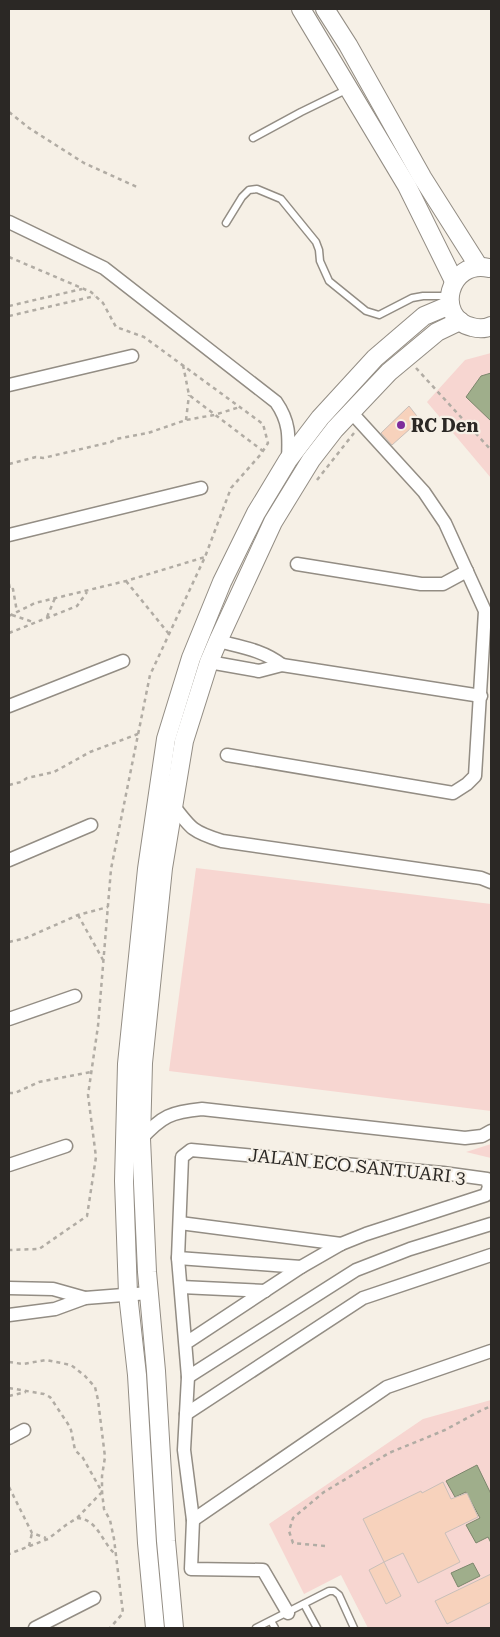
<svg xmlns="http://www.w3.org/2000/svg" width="500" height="1637" viewBox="0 0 500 1637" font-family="'Roboto Serif',serif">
	<rect width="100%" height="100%" fill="#f6f0e6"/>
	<g fill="#f7d6d1">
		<polygon points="491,353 491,478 427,402 465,360"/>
		<polygon points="196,868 491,904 491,1111 169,1071"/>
		<polygon points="491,1144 491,1158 466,1152"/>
		<polygon points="491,1400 491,1628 368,1628 341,1575 304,1594 269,1524 423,1419"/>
	</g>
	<g fill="#9fae8b" stroke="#7c866c">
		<polygon points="491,373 491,421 466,397 481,376"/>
		<polygon points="477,1465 491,1494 491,1543 488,1537 476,1543 466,1525 480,1518 466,1492 455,1497 446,1481"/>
		<polygon points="473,1563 480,1576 458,1587 451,1573"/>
	</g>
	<g fill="#f7d2bc" stroke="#c9bfb9">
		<polygon points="409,406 420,420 392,445 381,433"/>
		<polygon points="443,1482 451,1499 467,1493 478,1517 445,1533 460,1562 418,1583 403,1553 384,1562 363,1519 421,1491 422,1493"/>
		<polygon points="384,1562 401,1596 386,1604 369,1570"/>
		<polygon points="491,1574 491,1602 447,1624 435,1601"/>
	</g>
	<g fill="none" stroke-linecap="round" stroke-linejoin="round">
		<g stroke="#938d84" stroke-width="9">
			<g id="lane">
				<polyline points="253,138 301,112 348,89"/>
				<polyline points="226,223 242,197 249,190 257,189 281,199 316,242 319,250 320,261 329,281 366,311 379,315 412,298 423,296 448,296"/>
				<polyline points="304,1604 317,1628"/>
				<polyline points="271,1621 275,1628"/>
				<polyline points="256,1628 329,1591 334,1591 339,1595 354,1628"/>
			</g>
		</g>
		<g stroke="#938d84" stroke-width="15">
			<g id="street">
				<path d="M9,222l95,46 172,134c14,20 13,35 12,58"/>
				<polyline points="9,385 132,356"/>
				<polyline points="9,535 201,488"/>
				<polyline points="297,564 421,584 443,584 467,571"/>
				<path d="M218,641c23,6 45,9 64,24"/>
				<polyline points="209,662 259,671 282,665 481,696"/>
				<polyline points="9,706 123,661"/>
				<polyline points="227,755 453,793 467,784 475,776 485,611 445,523 424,492 351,412"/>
				<path d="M173,805c18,24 20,27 49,36l259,37 10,4"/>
				<polyline points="9,860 91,825"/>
				<polyline points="9,1019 75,996"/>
				<path d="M141,1139c21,-23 30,-27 61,-30l263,29 17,-2 9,-5"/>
				<polyline points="9,1165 66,1146"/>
				<polyline points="180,1223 341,1244"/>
				<polyline points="178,1258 301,1267"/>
				<polyline points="181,1287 265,1291"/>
				<polyline points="9,1288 53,1289 85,1298"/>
				<polyline points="9,1315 55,1309 85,1298 149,1293"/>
				<polyline points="186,1343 301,1267 341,1244 366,1234 486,1195 489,1187 487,1179 443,1173 191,1150 182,1157 178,1258 188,1377 184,1450 193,1520 191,1569 263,1570 288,1613"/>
				<polyline points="188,1377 356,1270 410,1249 491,1224"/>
				<polyline points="186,1414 363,1298 491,1255"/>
				<polyline points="9,1438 24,1430"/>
				<polyline points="193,1520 387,1387 491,1351"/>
				<polyline points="35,1628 94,1598"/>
			</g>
		</g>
		<g stroke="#938d84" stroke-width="20">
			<g id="secondary">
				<polyline points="301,9 407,186 454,281"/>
				<polyline points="325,9 348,45 422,177 479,267"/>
				<path d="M489,268c-41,-9 -55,50 -17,59 7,2 13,2 19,-1"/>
				<polyline points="155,1628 147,1543 137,1375 128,1294 124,1181 127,1064 147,869 166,739 191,658 222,582 256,513 288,460 320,418 375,358 424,316 450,305"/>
				<polyline points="174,1628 166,1541 156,1371 147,1272 141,1139 143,1063 163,868 184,741 209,662 218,641 273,522 311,460 335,429 389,372 437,332 460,321"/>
			</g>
		</g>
		<g stroke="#b1aca4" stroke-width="2.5" stroke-dasharray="4 4" stroke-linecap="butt">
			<polyline points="9,112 29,128 84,163 137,187"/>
			<polyline points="9,257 91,292 103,303 116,327 144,337 263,424 268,443 261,454 231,488 205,557 150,675 111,869 98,1026 88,1095 96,1157 87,1216 39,1249 9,1250"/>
			<polyline points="9,306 82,289"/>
			<polyline points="9,316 95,296"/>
			<polyline points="183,365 189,395 263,451"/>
			<polyline points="416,368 491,450"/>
			<polyline points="186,420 189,395"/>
			<polyline points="9,464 36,457 43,458 111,442 116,439 148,433 186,420 214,415 240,407"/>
			<polyline points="317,480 354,433"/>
			<polyline points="126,581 169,634"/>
			<polyline points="9,584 10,590 13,589 17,612"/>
			<polyline points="12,615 33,622"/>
			<polyline points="9,616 35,603 126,581 205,557"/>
			<polyline points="47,617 55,598"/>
			<polyline points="9,633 77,606 87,592"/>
			<polyline points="9,785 21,782 27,778 54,772 90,752 138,734"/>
			<polyline points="78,915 103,960"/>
			<polyline points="9,942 26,938 78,915 108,907"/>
			<polyline points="9,1093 15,1093 39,1082 91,1072"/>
			<polyline points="9,1362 23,1364 46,1360 71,1365 85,1376 95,1387 98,1400 105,1457 102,1476 102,1492 104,1509 110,1520 114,1539 123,1613 110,1628"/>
			<polyline points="9,1388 44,1394 50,1397 68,1424 71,1430 75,1450 83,1458 102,1492 77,1518 66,1525 48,1539 9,1554"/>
			<polyline points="9,1396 26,1392"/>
			<polyline points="9,1487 32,1533 46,1538"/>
			<path d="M77,1518c21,1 25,25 39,37"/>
			<polyline points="29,1546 32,1533"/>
			<polyline points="325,1546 293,1543 289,1531 293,1518 324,1492 389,1453 445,1430 480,1411 491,1406"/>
		</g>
		<use href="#lane" stroke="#fff" stroke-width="6"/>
		<use href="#street" stroke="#fff" stroke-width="12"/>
		<use href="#secondary" stroke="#fff" stroke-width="18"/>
	</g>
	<circle fill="#7f2c9b" stroke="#f6f0e6" stroke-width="2" cx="401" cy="425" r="5"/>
	<g text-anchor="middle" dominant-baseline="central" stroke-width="4.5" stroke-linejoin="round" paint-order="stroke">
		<g font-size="18" font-weight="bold" fill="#2b2825" stroke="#f6f0e6" text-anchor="start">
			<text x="411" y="425">RC Den</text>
		</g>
		<g font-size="18" fill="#2b2825" stroke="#f6f0e6">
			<text transform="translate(357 1166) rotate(6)">JALAN ECO SANTUARI 3</text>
		</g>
	</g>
	<rect width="500" height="1637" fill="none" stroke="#2b2825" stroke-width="20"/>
</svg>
